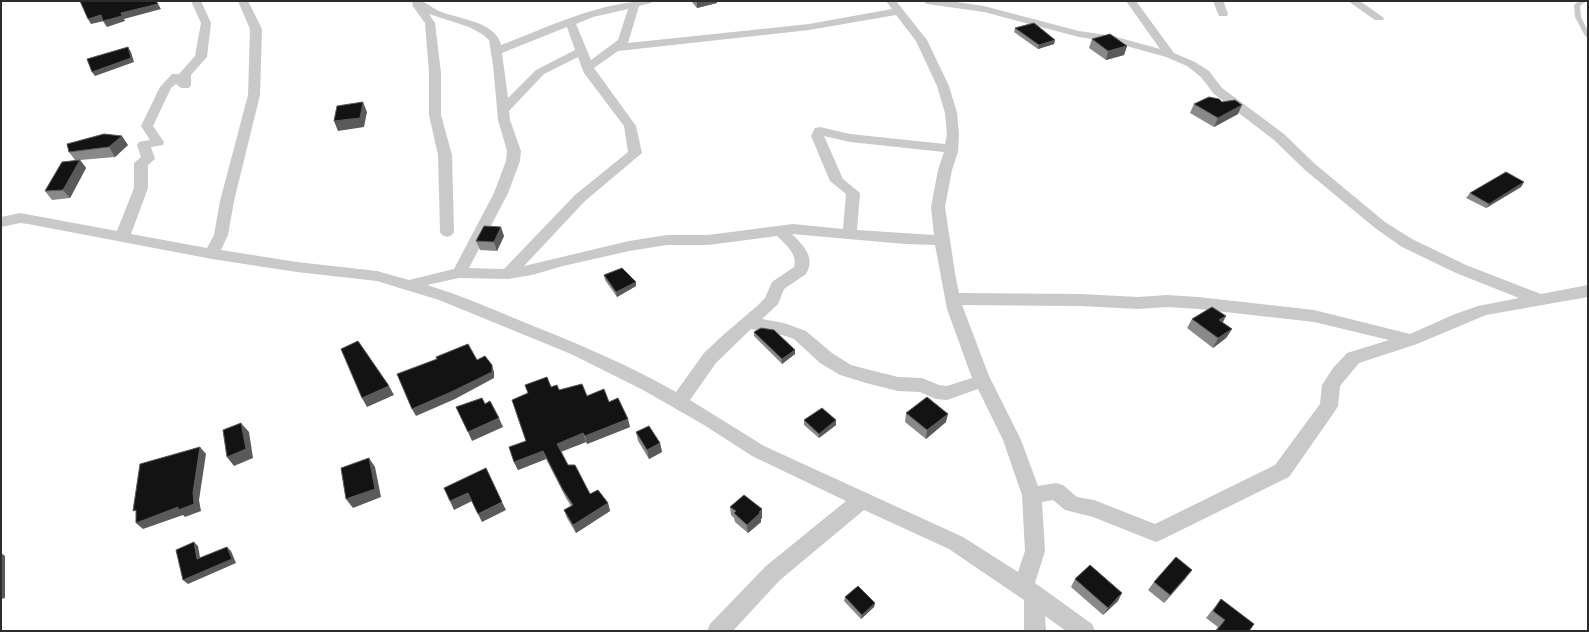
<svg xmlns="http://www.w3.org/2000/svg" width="1589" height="632" viewBox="0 0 1589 632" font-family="'IBM Plex Sans',sans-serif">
	<rect width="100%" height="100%" fill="#fff"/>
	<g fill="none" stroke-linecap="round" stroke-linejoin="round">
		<polygon fill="#c9c9c9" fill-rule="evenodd" points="1579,1 1586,1 1580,6 1581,17 1588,31 1588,38 1585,36 1575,17 1574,5"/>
		<g fill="#c9c9c9" fill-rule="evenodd">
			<path d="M191,1h10l10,22 -4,34 -16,18v10l-2,3h-8l-5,-4 -5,4 -18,38 11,16 -1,3 -12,2 4,12 -7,6v23l-17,46 76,14 7,-13 6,-34 28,-106 2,-66 -12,-28h10l14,28 -2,66 -26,106 -6,34 -7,15 76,12 80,9 32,9 45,-11 40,-76 12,-32 1,-10 -9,-31 -5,-55 -4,-25 -7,-6 -13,-7 -40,-13 6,9 6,50v42l11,40 2,77 -2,3 -5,2 -5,-2 -2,-3 -2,-77 -9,-40v-42l-4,-50 -13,-18 1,-1 -2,-3c17,0 14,3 28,10 18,8 57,10 62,34 48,-18 99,-44 151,-44l-1,2 -12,3 -11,37 181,-19 83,-15 -6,-8h10l31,39 22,46 8,27 2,21 -1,18 -6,18 -7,37 10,66 4,20 122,1 57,3 29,-2 31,2 116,13 96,24 45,-20 23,-8 41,-8 -63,-25 -54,-26 -27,-19 -70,-58 -31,-30 -60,-46 -13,-17 -14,-11 -21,-9 -54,-15 -33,-5 -95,-25 -57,-8 -5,-3h28l34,5 95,25 34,5 47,13 -34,-48h10l38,52 21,9 14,9 13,17 62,46 31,30 70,58 27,17 54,26 75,29 47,-9v12l-102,18 -69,29 -58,19 -19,23 -2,20 -3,5 -46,66 -126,62 -7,3 -63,-25 -28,-7 -12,-10 -11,2 3,49 -10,32 57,41 3,7h-29l-21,-15 1,15h-22v-31l-75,-51 -85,-39 -84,70 -47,51h-26l3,-7 56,-58 80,-65 -94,-45 -48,-31 -61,-35 -72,-36 -132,-54 -62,-19 -80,-9 -85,-13 -184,-35 -8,-1 -19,4v-10l19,-4 97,18 17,-43v-25l7,-6 -4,-12 2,-3 11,-2 -9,-14 19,-39 12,-13h7l16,-18 6,-33zM628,9l-10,31 -27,20 -15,-36 17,-7zM896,15l20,26 21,45 8,27 2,21 -2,10 -95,-10 -30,-7 -5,1 -4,8 19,45 16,13 -3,35 -50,-5 -85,11h-41l-38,6 -105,25 61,-65 57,-48 -6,-27 -42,-58 24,-17 191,-21zM567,27l8,23 -39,20 -28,28 -6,-45zM578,57l6,16 40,53 4,26 -53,43 -71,74 -35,-1 39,-75 12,-32 1,-10 -11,-31 -1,-9 35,-37zM824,136l26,6 94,10 -6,18 -7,37 3,28 -77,-5 3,-37 -17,-14zM792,234l113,10 30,1 12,64 25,69 -25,8 -8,-1 -17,-7 -24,-1 -32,-8 -15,-4 -19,-12 -26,-22 -22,-8 -22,-4 16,-15 6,-15 22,-15c10,-17 -3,-29 -14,-40zM777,236c8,8 21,18 17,31l-22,15 -7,16 -8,8 -35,30 -18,17 -28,39c-49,-28 -102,-50 -155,-71 -31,-13 -61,-26 -94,-36l32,-7 49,1 24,-4 31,-9 66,-15 38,-6h41zM962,305l119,1 57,3 29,-2 31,2 116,13 75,18 -42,13 -14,15 -11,17 -2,19 -45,61 -120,59 -61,-24 -17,-3 -14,-12 -7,-2 -18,3 -17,-46 -32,-64zM751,329l31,6 12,4 26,24 20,12 26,8 32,8 22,1 16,7 11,1 31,-11 25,51 19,55 3,56 -7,21 -55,-35 -199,-91 -74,-46 26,-37z"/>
			<polygon points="1213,1 1225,1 1224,3 1228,14 1227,16 1219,16"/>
			<polygon points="1348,1 1360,1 1384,18 1383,20 1375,20"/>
		</g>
	</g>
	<g fill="#898989">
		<polygon points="691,1 717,1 717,3 697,8"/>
		<polygon points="1015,28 1054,44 1038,49 1014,32"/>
		<polygon points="1092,39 1127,46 1124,55 1106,60 1089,48"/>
		<polygon points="1222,102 1238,114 1214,127 1190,113 1194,104"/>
		<polygon points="128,145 115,157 80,160 86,168 70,198 52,200 45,191 75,160 69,152"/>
		<polygon points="1524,182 1521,187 1486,208 1466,198 1470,193"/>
		<polygon points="504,236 497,251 480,250 476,241"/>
		<polygon points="604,275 636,282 636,286 617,297 605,280"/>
		<polygon points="1192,319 1223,323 1232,329 1226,338 1213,348 1187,328"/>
		<polygon points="754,332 795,354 782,364 754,336"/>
		<polygon points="551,387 609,402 630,427 587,444 586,442 561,452 568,465 590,494 608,503 610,511 576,533 567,518 564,510 571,506 566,498 546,459 518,470 514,462 526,441"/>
		<polygon points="906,413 946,422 926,439 905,422"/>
		<polygon points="804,420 836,420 836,425 819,438 804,425"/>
		<polygon points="636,432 660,443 662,452 649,459 638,441"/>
		<polygon points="730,507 762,509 762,518 761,519 761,522 748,533 735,522 734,518 731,515"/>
		<polygon points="1186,578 1164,603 1148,590 1154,582"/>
		<polygon points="1075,579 1118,601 1103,615 1071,587"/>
		<polygon points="845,597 875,603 874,607 861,619 844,601"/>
		<polygon points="1221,599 1249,631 1215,631 1218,627 1206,618"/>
	</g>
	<g fill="#5a5a5a">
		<polygon points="156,1 161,9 124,19 125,21 107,27 103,21 121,13"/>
		<polygon points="697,1 717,1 717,3 697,8"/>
		<polygon points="101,15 104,21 91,24 88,19"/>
		<polygon points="1055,40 1054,44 1038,49 1039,45"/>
		<polygon points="1127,46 1124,55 1106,60 1108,51"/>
		<polygon points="128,47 131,52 134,62 95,76 92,72"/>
		<polygon points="363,102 367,112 364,127 338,131 334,121"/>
		<polygon points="1242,105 1238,114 1214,127 1218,118"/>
		<polygon points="122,136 128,145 115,157 109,147"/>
		<polygon points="80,160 86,168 70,198 63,190"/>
		<polygon points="1524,182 1521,187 1486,208 1489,204"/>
		<polygon points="501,227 504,236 497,251 494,242"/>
		<polygon points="636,282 636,286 617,297 616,292"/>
		<polygon points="1226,316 1221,326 1219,320"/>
		<polygon points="1232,329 1226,338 1213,348 1218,338"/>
		<polygon points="795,350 795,354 782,364 782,359"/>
		<polygon points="492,365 494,372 494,378 455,399 416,416 412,409"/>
		<polygon points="389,386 394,395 367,407 362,398"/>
		<polygon points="948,414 946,422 926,439 927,430"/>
		<polygon points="499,418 503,427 472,441 468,432"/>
		<polygon points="628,419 630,427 587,444 585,436"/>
		<polygon points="836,420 836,425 819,438 819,434"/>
		<polygon points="241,423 249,432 253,458 234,466 227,457"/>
		<polygon points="583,433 586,442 560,452 557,444"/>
		<polygon points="660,443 662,452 649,459 647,450"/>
		<polygon points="200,447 206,454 199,500 201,511 185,517 183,515 143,529 136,523 193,493"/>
		<polygon points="543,451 546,459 518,470 514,462"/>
		<polygon points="369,458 375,467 381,497 353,508 346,499"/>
		<polygon points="468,493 472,501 454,510 450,501"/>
		<polygon points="502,502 506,510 482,522 478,514"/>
		<polygon points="608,503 610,511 576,533 573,525"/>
		<polygon points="762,509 762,518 761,519 761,522 748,533 747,525"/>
		<polygon points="194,542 198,546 201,563 197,559"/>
		<polygon points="227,547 231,551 236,563 188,584 183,580"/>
		<polygon points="1,553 5,556 5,598 1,599"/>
		<polygon points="1192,570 1186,578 1164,603 1170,595"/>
		<polygon points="1122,593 1118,601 1103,615 1108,608"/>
		<polygon points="875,603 874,607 861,619 862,615"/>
	</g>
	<g fill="#131313" stroke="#5a5a5a">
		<polygon points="80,1 156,1 158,4 121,13 122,16 103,21 101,15 88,19"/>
		<polygon points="1034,23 1055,40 1039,45 1015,28"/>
		<polygon points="1110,34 1127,46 1108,51 1092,39"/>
		<polygon points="128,47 131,58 92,72 87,59"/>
		<polygon points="1209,97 1219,99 1222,102 1235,100 1242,105 1218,118 1194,104"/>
		<polygon points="363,102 360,118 334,121 337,106"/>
		<polygon points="104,134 122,136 109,147 69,152 67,144"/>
		<polygon points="80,160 63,190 45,191 62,162"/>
		<polygon points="1506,172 1524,182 1489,204 1470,193"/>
		<polygon points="484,226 501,227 494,242 476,241"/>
		<polygon points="622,268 636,282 616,292 604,275"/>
		<polygon points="1212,307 1226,316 1219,320 1232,329 1218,338 1192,319"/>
		<polygon points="761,328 774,330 795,350 782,359 754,332"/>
		<polygon points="358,341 389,386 362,398 341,349"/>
		<polygon points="468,344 477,360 485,356 492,365 492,372 451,392 412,409 397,374 437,359 436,357"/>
		<polygon points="547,377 551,387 557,385 559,390 582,384 587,396 604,389 609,402 618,398 628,419 585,436 583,433 557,444 568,465 575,465 590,494 598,490 608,503 573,525 564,510 573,505 563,490 543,451 514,462 509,447 526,441 512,400 528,393 525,385"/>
		<polygon points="927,397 948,414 927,430 906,413"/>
		<polygon points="482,398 485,404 490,401 499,418 468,432 456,407"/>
		<polygon points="822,408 836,420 819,434 804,420"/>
		<polygon points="241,423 246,449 227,457 223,430"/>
		<polygon points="649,426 660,443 647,450 636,432"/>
		<polygon points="200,447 193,493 194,504 178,510 178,507 136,523 136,510 133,511 140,464"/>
		<polygon points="369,458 375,489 346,499 341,468"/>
		<polygon points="486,468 502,502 478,514 468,493 450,501 444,488"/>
		<polygon points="744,495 762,509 759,512 760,513 747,525 734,513 736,511 730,507"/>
		<polygon points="194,542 197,559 227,547 232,559 183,580 176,550"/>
		<polygon points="1176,557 1192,570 1170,595 1154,582"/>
		<polygon points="1090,565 1122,593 1108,608 1075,579"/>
		<polygon points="858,586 875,603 862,615 845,597"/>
		<polygon points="1221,599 1254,624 1249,631 1216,631 1225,620 1213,611"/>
	</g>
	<rect width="1589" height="632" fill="none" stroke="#2c2c2c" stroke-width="4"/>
</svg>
